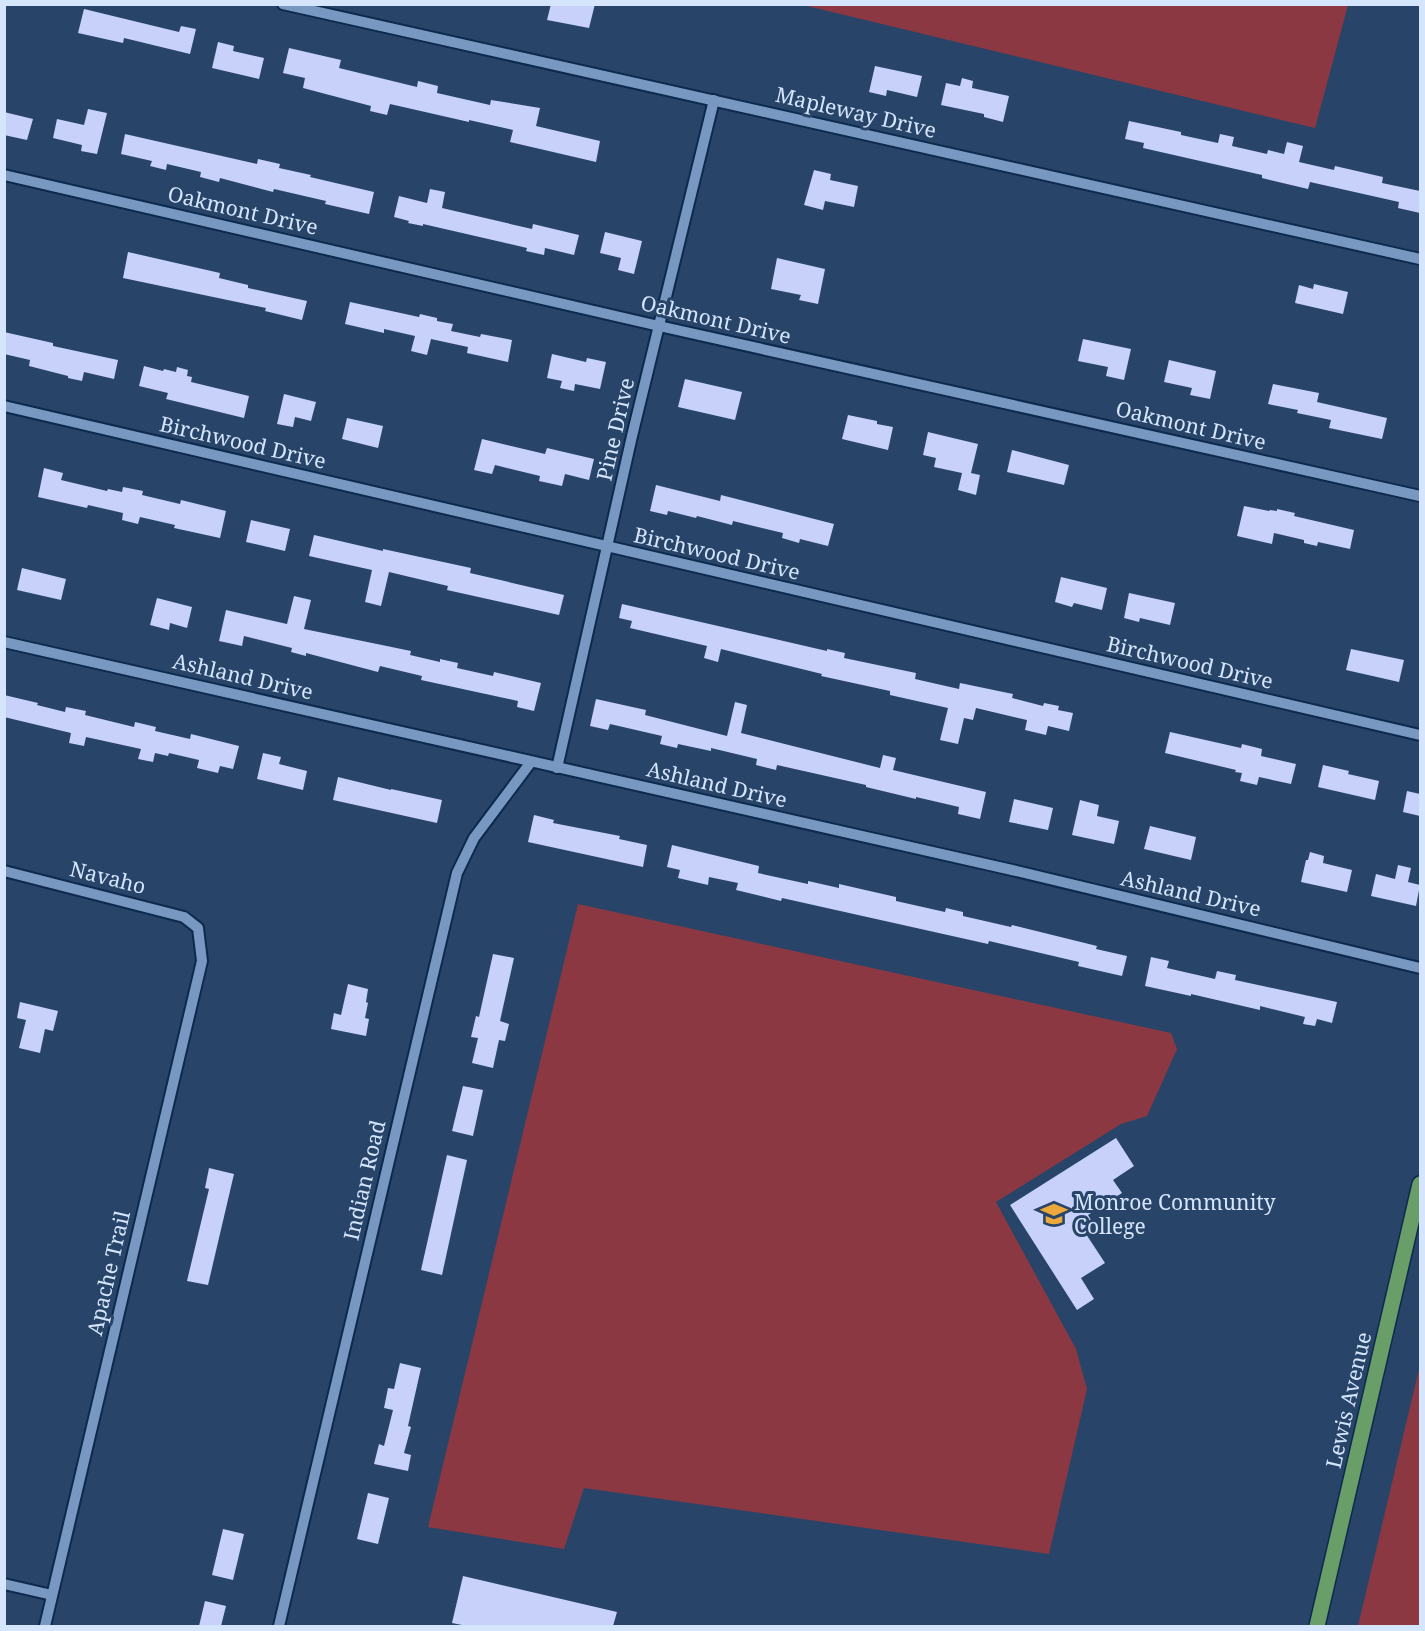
<svg xmlns="http://www.w3.org/2000/svg" width="1425" height="1631" viewBox="0 0 1425 1631" font-family="'Noto Serif',serif">
	<rect width="100%" height="100%" fill="#284569"/>
	<g fill="#8b3843">
		<polygon points="803,5 1348,5 1315,128"/>
		<polygon points="578,904 1171,1033 1177,1049 1147,1116 1121,1124 996,1202 1076,1349 1087,1389 1049,1554 584,1488 564,1549 428,1527"/>
		<polygon points="1420,1365 1420,1626 1358,1626"/>
	</g>
	<g fill="#c7d1fa">
		<polygon points="551,4 595,4 589,28 547,20"/>
		<polygon points="84,9 179,32 181,26 196,29 190,54 124,38 123,43 78,33"/>
		<polygon points="218,42 234,46 233,51 264,58 259,79 212,68"/>
		<polygon points="289,48 341,60 339,68 417,87 418,81 438,86 437,93 490,105 491,100 540,108 536,126 600,141 596,162 510,142 513,130 469,120 469,122 390,104 387,115 370,111 371,106 303,88 305,78 283,73"/>
		<polygon points="875,66 922,76 917,97 887,90 886,96 869,92"/>
		<polygon points="962,78 973,81 972,88 1009,96 1003,122 984,117 984,114 941,105 946,83 960,86"/>
		<polygon points="88,109 107,113 97,154 81,151 82,145 53,138 57,119 84,125"/>
		<polygon points="4,112 33,119 27,140 4,135"/>
		<polygon points="1129,121 1181,132 1181,135 1218,143 1220,134 1234,137 1232,146 1267,154 1268,150 1284,154 1287,142 1303,146 1299,162 1334,170 1335,166 1383,177 1382,183 1420,191 1420,213 1398,208 1399,202 1310,182 1308,189 1262,178 1262,175 1143,148 1144,143 1125,139"/>
		<polygon points="125,134 257,164 258,159 280,164 279,168 311,175 310,177 374,192 369,214 325,204 326,201 274,189 273,192 220,178 219,182 200,177 201,172 167,164 166,170 150,166 152,161 121,154"/>
		<polygon points="814,170 831,174 830,180 858,186 854,207 825,201 823,210 804,205"/>
		<polygon points="430,189 445,192 442,208 532,229 533,224 579,235 574,255 545,248 544,255 526,251 527,248 423,224 423,226 408,223 409,221 394,217 399,196 427,203"/>
		<polygon points="605,232 642,241 634,274 618,270 621,258 600,253"/>
		<polygon points="128,252 220,273 219,278 248,285 248,288 307,301 302,320 265,311 266,308 123,278"/>
		<polygon points="777,258 825,269 818,304 799,300 801,295 771,289"/>
		<polygon points="1314,284 1348,292 1343,314 1295,303 1299,285 1313,289"/>
		<polygon points="350,302 419,317 420,314 437,318 437,321 453,324 451,331 480,337 481,334 512,340 508,362 467,353 468,347 431,339 427,355 411,351 415,336 384,329 384,333 345,324"/>
		<polygon points="4,332 53,343 53,346 118,360 114,379 84,372 82,381 68,378 68,376 29,366 30,360 4,354"/>
		<polygon points="1083,339 1131,349 1124,380 1106,376 1108,367 1078,361"/>
		<polygon points="552,354 586,362 587,358 606,362 600,389 575,384 574,391 560,388 562,381 547,378"/>
		<polygon points="1169,360 1216,371 1210,399 1190,395 1192,388 1164,382"/>
		<polygon points="144,366 163,371 164,369 176,372 177,367 188,370 187,376 192,377 191,382 249,396 244,418 166,399 168,393 139,386"/>
		<polygon points="685,379 742,392 735,420 678,407"/>
		<polygon points="1273,384 1319,393 1317,402 1387,418 1382,439 1329,428 1331,420 1297,413 1298,410 1268,404"/>
		<polygon points="284,394 316,402 311,421 295,417 293,427 277,424"/>
		<polygon points="848,415 877,421 877,424 893,427 888,450 842,439"/>
		<polygon points="347,418 383,426 378,448 342,439"/>
		<polygon points="928,432 978,444 971,473 980,475 976,495 958,490 962,473 934,467 936,458 923,455"/>
		<polygon points="482,439 545,454 547,448 594,459 589,480 565,474 562,486 539,481 540,476 495,465 492,474 474,470"/>
		<polygon points="1012,450 1069,465 1064,485 1007,472"/>
		<polygon points="44,468 63,473 61,480 107,491 108,489 122,492 123,487 143,491 142,495 180,504 181,500 226,511 220,538 174,528 175,525 140,517 138,524 122,520 123,513 88,505 87,508 38,497"/>
		<polygon points="656,485 720,501 721,495 834,524 828,546 800,539 799,543 782,538 783,533 733,521 732,525 697,516 696,518 668,511 667,515 650,511"/>
		<polygon points="1244,506 1269,511 1270,510 1277,511 1277,509 1295,513 1294,516 1354,530 1350,549 1318,542 1317,546 1304,543 1304,540 1274,533 1272,544 1237,536"/>
		<polygon points="251,520 290,529 285,551 246,542"/>
		<polygon points="314,535 383,551 383,549 471,568 470,573 564,595 559,615 447,590 448,586 389,572 381,606 365,602 372,570 309,556"/>
		<polygon points="22,568 66,579 61,600 17,590"/>
		<polygon points="1061,577 1107,588 1102,610 1074,603 1072,607 1055,602"/>
		<polygon points="1129,593 1175,603 1170,625 1140,618 1139,622 1124,618"/>
		<polygon points="294,596 311,600 304,629 411,651 410,655 440,662 440,659 458,663 457,668 493,676 494,672 541,683 534,711 517,707 518,701 421,680 422,676 380,666 378,672 306,653 306,656 291,652 292,648 244,636 242,646 219,641 226,610 287,624"/>
		<polygon points="157,598 192,607 187,628 170,623 169,630 150,625"/>
		<polygon points="622,604 827,651 827,649 845,653 844,658 916,673 915,679 959,689 960,683 1013,694 1012,698 1043,706 1044,703 1059,706 1058,710 1073,713 1069,731 1048,726 1046,735 1025,730 1027,720 976,708 973,720 964,718 958,744 940,740 948,708 890,695 890,691 821,676 822,674 721,649 718,662 704,658 707,646 630,628 632,621 619,618"/>
		<polygon points="1351,649 1404,660 1399,682 1346,670"/>
		<polygon points="4,695 38,703 37,705 65,712 66,707 86,711 85,715 134,727 135,722 156,727 155,731 190,739 191,734 239,746 233,769 220,766 218,773 197,768 199,760 169,753 168,756 155,753 153,762 138,759 141,749 86,737 84,746 69,743 71,733 4,717"/>
		<polygon points="596,699 646,710 645,715 727,736 735,702 747,705 741,733 880,768 883,755 896,758 893,770 986,792 980,819 958,814 959,807 916,797 916,799 866,787 866,785 777,765 776,770 756,765 757,759 711,748 711,751 678,744 677,748 660,744 662,736 610,724 608,730 590,726"/>
		<polygon points="1170,732 1241,748 1242,744 1262,749 1261,756 1296,764 1291,784 1259,777 1257,785 1240,781 1242,773 1235,772 1236,770 1165,753"/>
		<polygon points="263,753 281,757 279,764 307,771 303,790 257,779"/>
		<polygon points="1323,765 1349,771 1348,774 1379,781 1375,800 1318,787"/>
		<polygon points="338,777 391,790 391,789 442,800 437,823 333,800"/>
		<polygon points="1407,791 1420,794 1420,816 1403,812"/>
		<polygon points="1014,799 1053,808 1048,830 1009,822"/>
		<polygon points="1080,800 1099,805 1097,816 1119,821 1114,844 1072,835"/>
		<polygon points="534,815 554,820 553,823 620,836 619,839 647,845 643,867 528,842"/>
		<polygon points="1150,826 1196,837 1191,860 1144,849"/>
		<polygon points="672,845 759,866 758,873 808,884 808,881 839,888 839,884 896,897 896,901 945,912 946,908 963,912 963,916 1011,927 1012,925 1097,946 1096,949 1127,956 1122,976 1078,966 1079,962 989,941 988,944 782,898 781,901 736,890 738,883 709,877 708,885 678,878 680,870 667,867"/>
		<polygon points="1310,852 1324,856 1323,863 1352,870 1347,892 1301,882 1306,860 1308,860"/>
		<polygon points="1398,865 1411,868 1408,882 1420,885 1416,906 1371,896 1376,874 1395,879"/>
		<polygon points="493,954 514,958 500,1021 509,1024 505,1041 499,1040 493,1068 472,1063 478,1038 471,1037 476,1016 479,1017"/>
		<polygon points="1151,957 1169,961 1167,968 1215,979 1217,971 1236,975 1235,980 1337,1002 1332,1023 1317,1019 1315,1026 1303,1024 1305,1017 1260,1006 1260,1010 1191,994 1191,996 1145,986"/>
		<polygon points="348,984 368,989 366,1002 368,1003 365,1018 369,1019 366,1036 331,1029 334,1013 341,1015"/>
		<polygon points="20,1002 58,1011 53,1031 45,1029 40,1053 19,1048 26,1020 17,1018"/>
		<polygon points="463,1086 483,1090 473,1136 452,1131"/>
		<polygon points="1116,1138 1134,1166 1113,1180 1122,1193 1088,1215 1094,1225 1084,1231 1105,1263 1081,1278 1094,1299 1077,1310 1010,1205"/>
		<polygon points="447,1155 467,1160 442,1275 421,1270"/>
		<polygon points="209,1168 234,1174 208,1285 187,1281 209,1189 205,1188"/>
		<polygon points="400,1363 421,1368 408,1426 411,1427 404,1453 411,1455 408,1471 374,1464 379,1444 384,1446 393,1410 384,1408 388,1388 394,1389"/>
		<polygon points="368,1493 389,1498 378,1544 357,1539"/>
		<polygon points="223,1529 244,1534 233,1580 212,1575"/>
		<polygon points="463,1576 617,1612 613,1626 467,1626 452,1623"/>
		<polygon points="205,1601 226,1606 221,1626 199,1626"/>
	</g>
	<g fill="none" stroke-linecap="round" stroke-linejoin="round">
		<g stroke="#0d2a4d" stroke-width="14">
			<g id="minor">
				<polyline points="283,4 1420,259"/>
				<polyline points="4,175 659,326 1420,496"/>
				<polyline points="4,406 1420,735"/>
				<polyline points="4,642 1012,870 1420,968"/>
				<polyline points="557,768 632,436 714,100"/>
				<polyline points="4,871 184,917 198,928 202,961 45,1626"/>
				<polyline points="4,1584 52,1595"/>
				<polyline points="279,1626 457,873 474,838 531,762"/>
			</g>
		</g>
		<g stroke="#0d2a4d" stroke-width="18">
			<polyline id="major" points="1317,1626 1420,1184"/>
		</g>
		<use href="#minor" stroke="#7898c2" stroke-width="10"/>
		<use href="#major" stroke="#699e68" stroke-width="15"/>
	</g>
	<defs>
		<g id="university-bare" transform="scale(2.07)"><path d="M0-5L7-2L0 1L-7-2ZM-4 1L0 2.5L4 1V4Q0 6-4 4Z" fill="#eda83b" stroke="#284569" stroke-width="2.5" paint-order="stroke"/></g>
	</defs>
	<g fill-rule="evenodd">
		<use href="#university-bare" x="1054" y="1214"/>
	</g>
	<g text-anchor="middle" dominant-baseline="central" stroke-width="6" stroke-linejoin="round" paint-order="stroke">
		<g font-size="21" fill="#d4e5fc" stroke="#284569">
			<text transform="translate(856 112) rotate(13)">Mapleway Drive</text>
			<text transform="translate(243 210) rotate(13)">Oakmont Drive</text>
			<text transform="translate(716 319) rotate(13)">Oakmont Drive</text>
			<text transform="translate(1191 425) rotate(13)">Oakmont Drive</text>
			<text transform="translate(615 429) rotate(-77)">Pine Drive</text>
			<text transform="translate(243 442) rotate(13)">Birchwood Drive</text>
			<text transform="translate(717 553) rotate(13)">Birchwood Drive</text>
			<text transform="translate(1190 662) rotate(13)">Birchwood Drive</text>
			<text transform="translate(243 676) rotate(13)">Ashland Drive</text>
			<text transform="translate(717 784) rotate(13)">Ashland Drive</text>
			<text transform="translate(108 877) rotate(14)">Navaho</text>
			<text transform="translate(1191 893) rotate(13)">Ashland Drive</text>
			<text transform="translate(364 1180) rotate(-77)">Indian Road</text>
			<text transform="translate(108 1273) rotate(-77)">Apache Trail</text>
			<text transform="translate(1348 1400) rotate(-77)">Lewis Avenue</text>
		</g>
		<g font-size="21" fill="#d4e5fc" stroke="#284569" text-anchor="start">
			<text x="1074" y="1202">Monroe Community<tspan x="1074" dy="24">College</tspan></text>
		</g>
	</g>
	<rect width="1425" height="1631" fill="none" stroke="#d4e5fc" stroke-width="12"/>
</svg>
